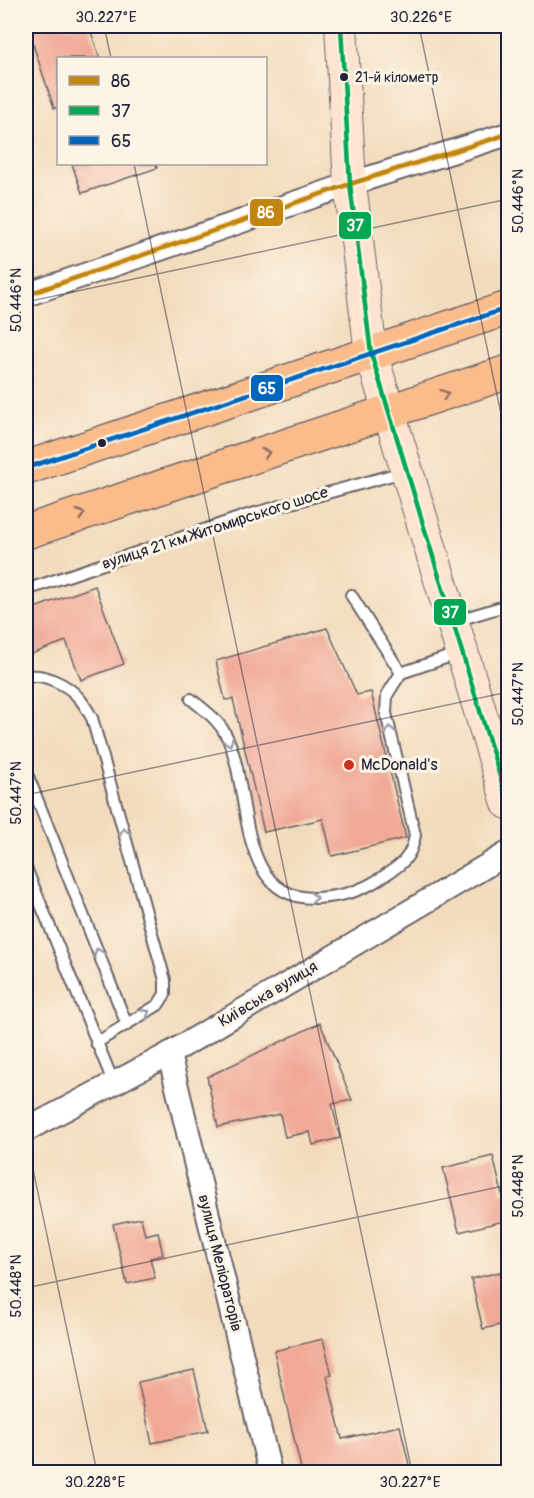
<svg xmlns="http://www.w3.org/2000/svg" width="534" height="1498" viewBox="0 0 534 1498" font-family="Pangolin,sans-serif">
	<rect width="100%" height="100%" fill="#fcf5e5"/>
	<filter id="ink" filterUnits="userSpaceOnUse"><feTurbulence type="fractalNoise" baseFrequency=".0167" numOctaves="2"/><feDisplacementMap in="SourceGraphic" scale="12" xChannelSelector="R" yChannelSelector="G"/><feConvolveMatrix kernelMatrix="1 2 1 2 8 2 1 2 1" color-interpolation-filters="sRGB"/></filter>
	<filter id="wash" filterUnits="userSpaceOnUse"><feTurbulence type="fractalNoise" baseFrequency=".008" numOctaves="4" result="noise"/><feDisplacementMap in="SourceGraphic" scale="24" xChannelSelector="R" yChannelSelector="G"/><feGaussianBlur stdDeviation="1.35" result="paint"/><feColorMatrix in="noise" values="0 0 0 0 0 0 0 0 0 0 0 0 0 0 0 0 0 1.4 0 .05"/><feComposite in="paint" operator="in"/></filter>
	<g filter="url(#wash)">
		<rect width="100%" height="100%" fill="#f3dcbd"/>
		<g id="blocks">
			<g fill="#f1a896">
				<polygon points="27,26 89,26 100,58 58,58 58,108 54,108"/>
				<polygon points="72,164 156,164 157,168 82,193"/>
				<polygon points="95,586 124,664 81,680 66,641 26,656 26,611"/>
				<polygon points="327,628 357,695 371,692 406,838 332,856 323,819 264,832 233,699 225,700 216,661"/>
				<polygon points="320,1023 352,1100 332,1104 340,1138 313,1145 310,1132 285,1137 280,1114 218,1127 207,1077"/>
				<polygon points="493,1156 502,1194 508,1192 508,1220 459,1232 443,1168"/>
				<polygon points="141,1218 145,1235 158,1232 163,1255 150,1258 155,1278 127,1284 113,1224"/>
				<polygon points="500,1272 502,1282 508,1281 508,1323 483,1329 471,1279"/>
				<polygon points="323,1339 332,1375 327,1376 342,1439 400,1426 411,1473 302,1473 274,1351"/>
				<polygon points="194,1370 208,1431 152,1443 138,1382"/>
			</g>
		</g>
	</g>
	<g filter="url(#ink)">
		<use href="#blocks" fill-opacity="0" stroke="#6b6368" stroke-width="1.5"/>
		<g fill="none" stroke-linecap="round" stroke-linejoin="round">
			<g stroke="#6b6368" stroke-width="14">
				<g id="lane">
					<polyline points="26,590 248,515 403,472"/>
					<polyline points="351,595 401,673"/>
					<polyline points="455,621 508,605"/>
					<path d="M26,677c16,-5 42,8 52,20 6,6 10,14 14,21l73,262v14l-7,11 -62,38"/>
					<path d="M191,699c13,11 27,20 35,36 27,51 7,165 90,163 22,-1 41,-5 60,-17 21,-14 35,-19 39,-46l-29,-122 1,-18 14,-22 59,-20"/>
					<polyline points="26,771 127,1025"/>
					<polyline points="26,868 114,1084"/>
				</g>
			</g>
			<g stroke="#6b6368" stroke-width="26">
				<g id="street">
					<polyline points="26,295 350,184 508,134"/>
					<polyline points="169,1054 270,1472"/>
					<polyline points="26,1130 169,1054 508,853"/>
				</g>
			</g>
			<g stroke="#6b6368" stroke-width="34">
				<polyline id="secondary" points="341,26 350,184 371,353 508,803"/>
			</g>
			<g stroke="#6b6368" stroke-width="36">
				<g id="highway">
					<polyline points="26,468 508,308"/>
					<polyline points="26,532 508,372"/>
				</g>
			</g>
			<use href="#lane" stroke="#fff" stroke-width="10"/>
			<use href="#street" stroke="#fff" stroke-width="22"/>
			<use href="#secondary" stroke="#fde4d1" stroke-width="32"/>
			<use href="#highway" stroke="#fabc8b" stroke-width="33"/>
			<g stroke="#fcf5e5" stroke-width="9">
				<polyline id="bus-1" points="26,295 350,184 508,134"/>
			</g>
			<g stroke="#fcf5e5" stroke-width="9">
				<polyline id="bus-2" points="341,26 350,184 371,353 508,803"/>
			</g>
			<g stroke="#fcf5e5" stroke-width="9">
				<polyline id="bus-3" points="26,468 508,308"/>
			</g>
			<use href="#bus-1" stroke="#c2850f" stroke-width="4.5"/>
			<use href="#bus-2" stroke="#00a651" stroke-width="4.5"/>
			<use href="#bus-3" stroke="#0065bd" stroke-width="4.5"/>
		</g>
		<defs><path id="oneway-chevron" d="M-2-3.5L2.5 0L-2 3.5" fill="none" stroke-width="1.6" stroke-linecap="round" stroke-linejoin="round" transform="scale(1.5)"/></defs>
		<g stroke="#8e6f63">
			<use href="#oneway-chevron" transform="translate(445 394) rotate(-19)"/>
			<use href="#oneway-chevron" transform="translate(266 453) rotate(-18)"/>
			<use href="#oneway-chevron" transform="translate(81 514) rotate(-18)"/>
		</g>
		<g stroke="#9c9ca7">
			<use href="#oneway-chevron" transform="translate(390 730) rotate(-103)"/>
			<use href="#oneway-chevron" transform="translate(229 742) rotate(68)"/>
			<use href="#oneway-chevron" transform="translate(124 832) rotate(-105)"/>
			<use href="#oneway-chevron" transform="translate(314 898)"/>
			<use href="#oneway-chevron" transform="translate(98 952) rotate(-112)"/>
			<use href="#oneway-chevron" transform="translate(146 1013) rotate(-33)"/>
		</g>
	</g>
	<path fill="none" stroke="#22223b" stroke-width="1.5" stroke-opacity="0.45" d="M104,26l7,32M419,26l89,421M134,164l278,1308M26,302l482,-103M26,795l482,-103M26,1136l71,336M26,1288l482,-103"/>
	<g fill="#22223b" stroke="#fcf5e5" stroke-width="2">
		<circle cx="344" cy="77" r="5"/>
		<circle cx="102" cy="443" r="5"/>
	</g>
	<circle fill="#c8321e" stroke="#fcf5e5" stroke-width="2" cx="349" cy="765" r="6"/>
	<g text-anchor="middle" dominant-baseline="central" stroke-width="6" stroke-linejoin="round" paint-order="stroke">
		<g font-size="14" fill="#22223b" stroke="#fcf5e5" text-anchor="start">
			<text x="355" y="77">21-й кілометр</text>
		</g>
		<g font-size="16" fill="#22223b" stroke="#fcf5e5">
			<text transform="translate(215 528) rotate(-18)">вулиця 21 км Житомирського шосе</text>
			<text transform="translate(268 994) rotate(-31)">Київська вулиця</text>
			<text transform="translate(220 1263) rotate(76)">вулиця Меліораторів</text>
		</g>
		<g font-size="16" fill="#22223b" stroke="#fcf5e5" text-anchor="start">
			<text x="361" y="765">McDonald's</text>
		</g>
	</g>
	<g stroke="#fcf5e5" stroke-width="2">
		<rect x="249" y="198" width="35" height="29" rx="6" fill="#c2850f"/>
		<rect x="338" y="211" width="34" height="29" rx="6" fill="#00a651"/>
		<rect x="250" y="374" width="34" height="28" rx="6" fill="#0065bd"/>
		<rect x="433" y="598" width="34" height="28" rx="6" fill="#00a651"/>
	</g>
	<g font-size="16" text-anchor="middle" font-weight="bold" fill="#fff">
		<text x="266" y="218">86</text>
		<text x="355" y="231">37</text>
		<text x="267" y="394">65</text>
		<text x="450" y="618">37</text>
	</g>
	<rect width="534" height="1498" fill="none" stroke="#fcf5e5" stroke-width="66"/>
	<rect x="57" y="57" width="210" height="108" fill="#fcf5e5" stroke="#a5a1a1" stroke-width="1.5"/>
	<rect x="69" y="76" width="30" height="9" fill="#c2850f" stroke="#a5a1a1" stroke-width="1.5"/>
	<text x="111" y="87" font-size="18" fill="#22223b">86</text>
	<rect x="69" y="106" width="30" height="9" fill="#00a651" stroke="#a5a1a1" stroke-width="1.5"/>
	<text x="111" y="117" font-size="18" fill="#22223b">37</text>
	<rect x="69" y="136" width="30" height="9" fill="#0065bd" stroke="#a5a1a1" stroke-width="1.5"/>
	<text x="111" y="147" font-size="18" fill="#22223b">65</text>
	<rect x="33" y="33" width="468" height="1432" fill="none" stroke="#22223b" stroke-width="2"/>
	<g font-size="15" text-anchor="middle" fill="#22223b">
		<text x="106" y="22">30.227°E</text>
		<text x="421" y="22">30.226°E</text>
		<text transform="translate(518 201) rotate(-90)" y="5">50.446°N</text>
		<text transform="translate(16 300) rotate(-90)" y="5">50.446°N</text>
		<text transform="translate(518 694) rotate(-90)" y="5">50.447°N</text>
		<text transform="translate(16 793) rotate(-90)" y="5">50.447°N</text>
		<text transform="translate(518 1186) rotate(-90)" y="5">50.448°N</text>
		<text transform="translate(16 1286) rotate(-90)" y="5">50.448°N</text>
		<text x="95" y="1487">30.228°E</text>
		<text x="410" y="1487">30.227°E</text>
	</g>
</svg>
